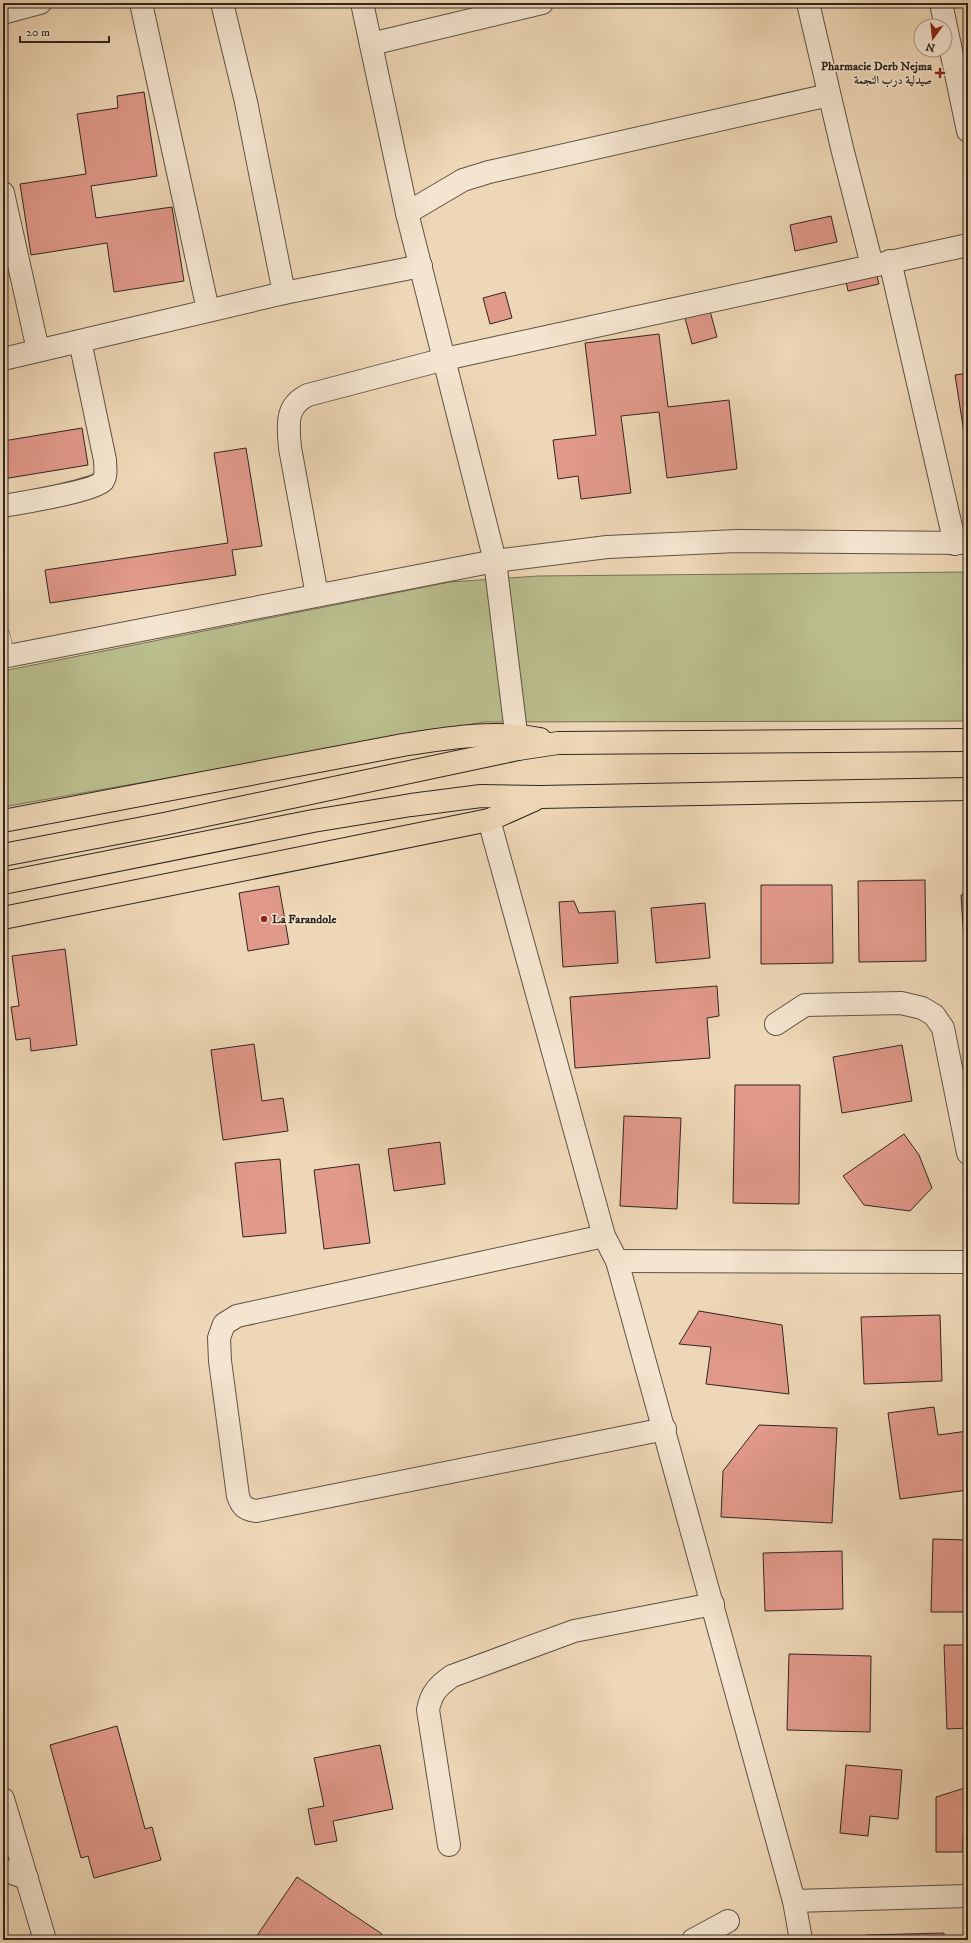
<svg xmlns="http://www.w3.org/2000/svg" width="971" height="1943" viewBox="0 0 971 1943" font-family="'IM FELL DW Pica',Amiri,serif">
	<rect width="100%" height="100%" fill="#eed7b6"/>
	<filter id="stains"><feTurbulence type="fractalNoise" baseFrequency=".005" numOctaves="4"/><feColorMatrix values="0 0 0 0 .2 0 0 0 0 .09 0 0 0 0 .02 0 0 0 .5 -.17"/></filter>
	<radialGradient id="worn" r=".72"><stop offset=".6" stop-color="#630" stop-opacity="0"/><stop offset="1" stop-color="#630" stop-opacity=".3"/></radialGradient>
	<polygon fill="#babe8d" stroke="#757256" points="968,572 968,721 484,722 3,807 3,671 450,582 538,576"/>
	<g fill="#e1998a" stroke="#30261f">
		<polygon points="144,92 157,176 91,186 96,218 172,207 184,281 114,292 107,243 31,255 20,184 86,174 77,114 118,108 117,96"/>
		<polygon points="831,216 837,242 795,251 790,225"/>
		<polygon points="874,265 879,284 848,291 844,272"/>
		<polygon points="505,292 512,318 490,324 483,298"/>
		<polygon points="710,311 717,337 692,344 685,318"/>
		<polygon points="659,334 668,407 729,400 737,469 667,478 659,412 621,416 631,493 581,499 578,476 558,479 553,440 596,435 585,343"/>
		<polygon points="968,373 968,439 965,439 955,375"/>
		<polygon points="82,428 88,465 3,479 3,441"/>
		<polygon points="246,448 262,546 232,550 236,575 50,603 45,570 228,543 214,453"/>
		<polygon points="925,880 926,961 859,962 858,881"/>
		<polygon points="761,885 832,885 833,963 761,964"/>
		<polygon points="279,886 289,944 248,951 239,893"/>
		<polygon points="968,894 968,957 965,957 961,895"/>
		<polygon points="574,901 579,913 615,911 618,963 563,967 559,902"/>
		<polygon points="705,903 710,958 656,963 651,908"/>
		<polygon points="65,949 77,1045 31,1051 30,1038 16,1040 11,1007 19,1006 12,956"/>
		<polygon points="717,986 719,1016 707,1018 710,1058 575,1068 570,997"/>
		<polygon points="254,1044 262,1101 283,1098 288,1131 223,1140 211,1050"/>
		<polygon points="902,1045 912,1101 842,1113 833,1057"/>
		<polygon points="735,1085 800,1085 799,1204 733,1203"/>
		<polygon points="624,1116 681,1118 677,1209 620,1206"/>
		<polygon points="904,1134 919,1155 932,1188 910,1211 864,1205 843,1176"/>
		<polygon points="440,1142 445,1184 394,1191 388,1149"/>
		<polygon points="280,1159 286,1233 243,1237 235,1163"/>
		<polygon points="359,1164 370,1243 324,1249 314,1170"/>
		<polygon points="699,1311 782,1325 789,1394 706,1384 711,1347 679,1344"/>
		<polygon points="940,1315 942,1381 864,1384 861,1317"/>
		<polygon points="934,1407 938,1435 968,1431 968,1490 900,1499 888,1413"/>
		<polygon points="759,1425 837,1428 832,1523 721,1517 723,1471"/>
		<polygon points="933,1539 968,1540 968,1612 931,1612"/>
		<polygon points="842,1551 843,1609 765,1611 763,1553"/>
		<polygon points="944,1645 968,1645 968,1728 947,1729"/>
		<polygon points="789,1654 871,1656 870,1732 787,1730"/>
		<polygon points="117,1726 145,1829 152,1827 161,1860 94,1878 88,1856 81,1858 50,1745"/>
		<polygon points="380,1745 393,1809 333,1821 337,1841 315,1845 308,1809 324,1806 314,1758"/>
		<polygon points="846,1765 902,1770 898,1819 870,1816 868,1836 840,1833"/>
		<polygon points="968,1787 968,1838 963,1838 963,1852 936,1852 936,1797"/>
		<polygon points="297,1877 382,1934 378,1940 254,1940"/>
		<polygon points="944,1933 944,1940 866,1940 866,1935"/>
	</g>
	<g fill="none" stroke-linecap="round" stroke-linejoin="round">
		<g stroke="#605245" stroke-width="14">
			<polyline id="service" points="3,634 8,656"/>
		</g>
		<g stroke="#605245" stroke-width="24">
			<g id="minor">
				<polyline points="141,3 208,310"/>
				<polyline points="222,3 246,102 284,293"/>
				<polyline points="362,3 407,213 495,561 518,749"/>
				<polyline points="808,3 842,148 872,265"/>
				<polyline points="941,3 968,131"/>
				<polyline points="3,13 40,3"/>
				<polyline points="371,44 542,3"/>
				<polyline points="3,193 38,350"/>
				<polyline points="407,213 463,180 489,172 829,95"/>
				<polyline points="890,261 955,544"/>
				<polyline points="3,359 284,293 421,266"/>
				<path d="M3,506c17,-3 92,-15 100,-25 4,-6 2,-15 2,-21l-25,-119"/>
				<path d="M317,595l-27,-147c-2,-23 -5,-42 18,-53l137,-36 523,-114"/>
				<polyline points="3,657 495,561 607,547 737,541 968,543"/>
				<polyline points="489,820 604,1236 617,1261 794,1901 801,1940"/>
				<polyline points="776,1024 805,1005 901,1003 922,1008 934,1015 943,1028 968,1153"/>
				<path d="M604,1236l-367,80 -13,8 -5,14 1,23 18,135c4,11 7,13 18,15l409,-82"/>
				<polyline points="617,1261 968,1262"/>
				<polyline points="3,1799 45,1940"/>
				<path d="M449,1845l-21,-135c3,-17 10,-24 24,-34l122,-45 139,-27"/>
				<polyline points="3,1870 27,1878"/>
				<polyline points="794,1901 968,1896"/>
				<polyline points="693,1940 728,1921"/>
			</g>
		</g>
		<g stroke="#30261f" stroke-width="24">
			<g id="primary">
				<path d="M3,821l400,-76c45,-7 91,-15 137,-6"/>
				<polyline points="3,855 164,824 518,749 558,743 968,740"/>
				<polyline points="3,883 313,821 411,805 481,796 540,797 968,789"/>
				<polyline points="3,918 489,820 534,800"/>
			</g>
		</g>
		<use href="#service" stroke="#f4e5d0" stroke-width="13"/>
		<use href="#minor" stroke="#f4e5d0" stroke-width="22"/>
		<use href="#primary" stroke="#eed7b6" stroke-width="22"/>
	</g>
	<g fill="#8f2418" stroke="#f4e5d0" stroke-width="1.5">
		<path d="M938 67h4v4h4v4h-4v4h-4v-4h-4v-4h4z"/>
		<circle cx="264" cy="919" r="4"/>
	</g>
	<g text-anchor="middle" dominant-baseline="central" stroke-width="3" stroke-linejoin="round" paint-order="stroke">
		<g font-size="12" font-weight="bold" fill="#30261f" stroke="#f4e5d0" text-anchor="end">
			<text x="932" y="66">Pharmacie Derb Nejma<tspan x="932" dy="14">صيدلية درب النجمة</tspan></text>
			<text x="272" y="919" text-anchor="start">La Farandole</text>
		</g>
	</g>
	<rect width="971" height="1943" fill="none" stroke="#eed7b6" stroke-width="16"/>
	<rect x="4" y="4" width="963" height="1935" fill="none" stroke="#30261f" stroke-width="2"/>
	<rect x="8" y="8" width="955" height="1927" fill="none" stroke="#30261f"/>
	<g transform="translate(933 38) rotate(195)"><circle r="19" fill="#f4e5d0" stroke="#a69989"/>
	<path d="M0-3L7 15L0 10L-7 15Z" fill="#8f2418"/>
	<text y="-6" font-size="11" font-weight="bold" text-anchor="middle" fill="#30261f">N</text>
	</g>
	<path d="M20 36v6h89v-6" fill="none" stroke="#30261f" stroke-width="2"/>
	<text x="26" y="36" font-size="12" fill="#30261f" stroke="#f4e5d0" stroke-width="3" paint-order="stroke">20 m</text>
	<rect width="100%" height="100%" filter="url(#stains)"/>
	<rect width="100%" height="100%" fill="url(#worn)"/>
</svg>
